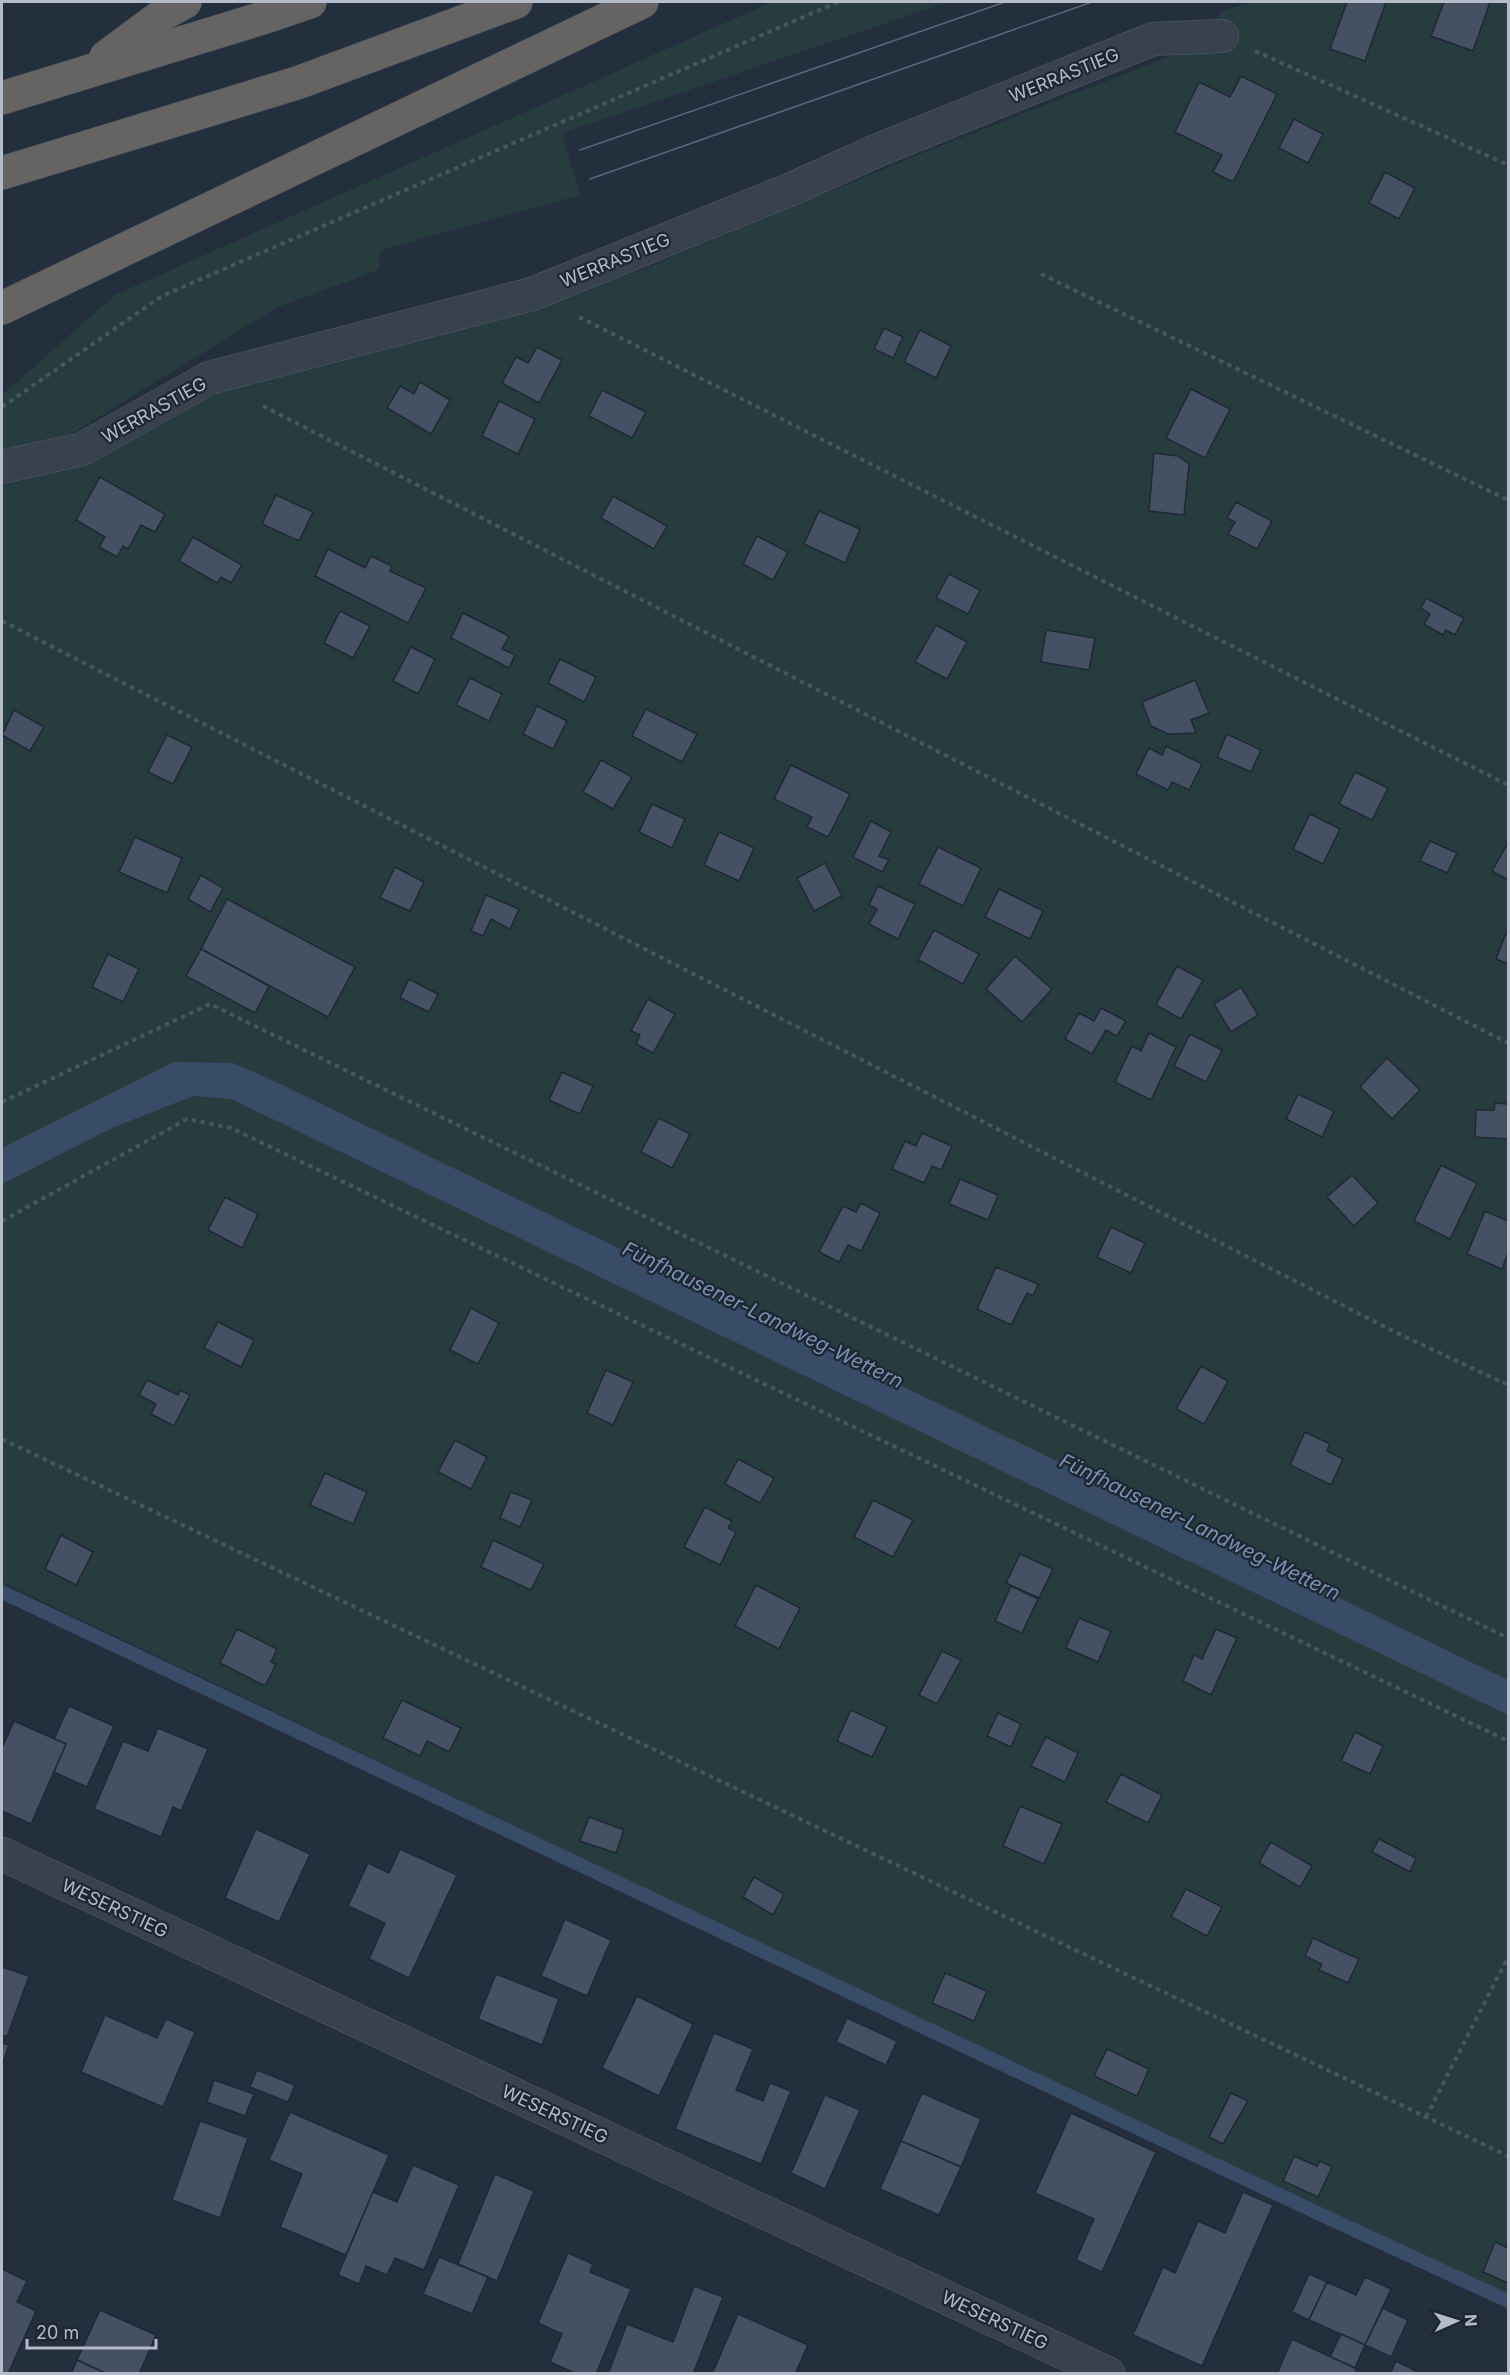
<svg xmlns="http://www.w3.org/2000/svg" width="1510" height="2375" viewBox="0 0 1510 2375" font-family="Inter,sans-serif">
	<rect width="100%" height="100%" fill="#242f3e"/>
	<g fill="#263c3f">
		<polygon points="772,2 948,2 562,133 580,195 381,250 378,270 276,308 74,432 2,457 2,395 115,295"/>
		<polygon points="1252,2 1508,2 1508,2303 1288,2195 2,1582 2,484 92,462 214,394 509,315 641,270 932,149 1197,46 1222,11"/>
	</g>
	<polygon fill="#394c67" points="174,1062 233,1063 274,1081 1508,1680 1508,1715 231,1099 193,1096 112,1128 2,1184 2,1148"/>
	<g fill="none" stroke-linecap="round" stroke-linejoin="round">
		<polyline stroke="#394c67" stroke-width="14" points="2,1592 1324,2216 1508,2301"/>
	</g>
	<g fill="#455162" stroke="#1f2835" stroke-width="1.5">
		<polygon points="1347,2 1386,2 1365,61 1330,49"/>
		<polygon points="1444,2 1490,2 1473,51 1431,36"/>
		<polygon points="1241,76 1277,94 1233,182 1213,172 1222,155 1175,132 1199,82 1230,97"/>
		<polygon points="1294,119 1323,134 1308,163 1279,148"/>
		<polygon points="1385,172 1415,188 1399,219 1369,203"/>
		<polygon points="884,328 903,337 893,358 874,349"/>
		<polygon points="920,330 951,346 936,378 904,362"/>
		<polygon points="537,347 562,360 539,403 502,383 516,357 528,363"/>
		<polygon points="420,382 450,400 431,434 387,408 400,386 414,394"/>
		<polygon points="1191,389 1230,409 1205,458 1166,438"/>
		<polygon points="602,390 646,412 632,438 589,416"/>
		<polygon points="499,401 535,419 518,454 482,436"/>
		<polygon points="1154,453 1178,456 1189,464 1184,515 1149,511"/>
		<polygon points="100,477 165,514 155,532 141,525 128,549 123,546 117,557 99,547 105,537 76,520"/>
		<polygon points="276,495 313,512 299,541 262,524"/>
		<polygon points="613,496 667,526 654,549 601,518"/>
		<polygon points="1236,502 1272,521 1257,549 1228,534 1235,522 1227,518"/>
		<polygon points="819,511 860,529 845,563 804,544"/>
		<polygon points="757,536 788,552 773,580 743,564"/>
		<polygon points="193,537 242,565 231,583 221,577 217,583 179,561"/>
		<polygon points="328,549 365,568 371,556 392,566 390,571 426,588 408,623 315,576"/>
		<polygon points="949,574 980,590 968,614 936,598"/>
		<polygon points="1426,598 1464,618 1455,635 1446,630 1443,635 1424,624 1430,614 1421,608"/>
		<polygon points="340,611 370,626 353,658 324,643"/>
		<polygon points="463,613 509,636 502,649 515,655 509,668 451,638"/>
		<polygon points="936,625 967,642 947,679 915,662"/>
		<polygon points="1046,630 1095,638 1089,670 1041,662"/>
		<polygon points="411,647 435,659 418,694 393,681"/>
		<polygon points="560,659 596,677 584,702 548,683"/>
		<polygon points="470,678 502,694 489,721 456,705"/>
		<polygon points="1195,680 1209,713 1191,720 1196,733 1168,734 1151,726 1142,702"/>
		<polygon points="537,706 567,721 553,749 523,734"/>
		<polygon points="646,709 697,734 682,762 632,736"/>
		<polygon points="14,710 44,727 30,751 2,735"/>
		<polygon points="1227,734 1261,750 1251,772 1217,757"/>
		<polygon points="167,735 192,747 173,784 148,772"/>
		<polygon points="1166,746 1202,764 1189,790 1172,782 1168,790 1136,774 1149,748 1162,755"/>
		<polygon points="601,760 632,777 613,809 583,792"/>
		<polygon points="791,765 850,794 828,837 807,827 812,817 774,799"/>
		<polygon points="1355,772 1388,788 1372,820 1339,804"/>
		<polygon points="652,804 685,819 672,848 639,832"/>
		<polygon points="1310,814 1340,829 1323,864 1293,849"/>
		<polygon points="871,821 891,832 879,856 889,860 882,872 853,857"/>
		<polygon points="719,832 754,848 739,881 704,865"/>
		<polygon points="135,837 182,858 167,893 119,872"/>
		<polygon points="1430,841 1457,853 1447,873 1420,861"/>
		<polygon points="1508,843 1508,880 1492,871"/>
		<polygon points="938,847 981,868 963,906 919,884"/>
		<polygon points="825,863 842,896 814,911 797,878"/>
		<polygon points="395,867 424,882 410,911 380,898"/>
		<polygon points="201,875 223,888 210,912 188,899"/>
		<polygon points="878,886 915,904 898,939 869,924 877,909 869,905"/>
		<polygon points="999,889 1043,911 1030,939 985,917"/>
		<polygon points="486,895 519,909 510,929 491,919 483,936 471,931"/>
		<polygon points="227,899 355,967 328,1017 201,949"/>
		<polygon points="934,930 979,954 963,984 918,960"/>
		<polygon points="1506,933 1508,935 1508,964 1496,959"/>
		<polygon points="201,949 269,986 255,1013 186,976"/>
		<polygon points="108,954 139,969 123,1002 92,987"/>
		<polygon points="1015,956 1052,989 1022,1022 986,989"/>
		<polygon points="1177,966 1203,980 1181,1019 1156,1005"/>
		<polygon points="409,979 438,994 429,1012 400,998"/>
		<polygon points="1241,987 1258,1015 1231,1032 1214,1004"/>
		<polygon points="648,999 675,1014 653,1053 636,1044 640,1035 631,1031"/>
		<polygon points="1101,1008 1126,1021 1117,1036 1106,1030 1092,1054 1065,1039 1079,1013 1094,1021"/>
		<polygon points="1149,1033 1176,1047 1151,1100 1115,1082 1132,1046 1141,1051"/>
		<polygon points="1190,1034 1222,1050 1206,1082 1174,1066"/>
		<polygon points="1387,1058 1420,1090 1392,1119 1360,1087"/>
		<polygon points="562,1072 593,1086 580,1114 549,1100"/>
		<polygon points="1298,1094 1334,1111 1322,1137 1286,1119"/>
		<polygon points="1495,1103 1508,1104 1508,1139 1475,1137 1476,1110 1494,1110"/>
		<polygon points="659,1118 690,1134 672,1168 641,1152"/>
		<polygon points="922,1133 952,1146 941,1170 932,1166 924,1183 892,1169 905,1141 916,1146"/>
		<polygon points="1441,1165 1477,1183 1450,1239 1414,1221"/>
		<polygon points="1352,1175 1378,1203 1354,1226 1327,1197"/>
		<polygon points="960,1179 998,1195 988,1220 949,1204"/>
		<polygon points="225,1197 258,1214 242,1248 208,1230"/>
		<polygon points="861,1203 880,1213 861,1251 848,1245 839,1262 819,1252 843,1206 856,1212"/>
		<polygon points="1485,1211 1508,1221 1508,1253 1502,1269 1467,1254"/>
		<polygon points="1111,1227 1145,1243 1131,1273 1097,1257"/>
		<polygon points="996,1267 1038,1284 1033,1296 1027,1293 1011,1325 977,1309"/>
		<polygon points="471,1308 499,1323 478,1364 450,1350"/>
		<polygon points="218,1322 254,1340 241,1367 204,1348"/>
		<polygon points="1201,1366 1228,1381 1204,1424 1176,1409"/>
		<polygon points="606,1370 633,1382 613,1425 587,1413"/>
		<polygon points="147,1380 178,1395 180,1390 190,1395 174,1426 151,1414 156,1404 139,1395"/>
		<polygon points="1305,1432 1330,1444 1327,1451 1343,1459 1331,1485 1290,1465"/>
		<polygon points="455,1440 487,1457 471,1489 438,1472"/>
		<polygon points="738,1459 774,1478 760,1503 725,1484"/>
		<polygon points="325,1473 367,1492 353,1524 310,1505"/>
		<polygon points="511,1492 532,1500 520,1527 500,1518"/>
		<polygon points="873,1500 913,1520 893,1557 854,1537"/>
		<polygon points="705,1507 732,1521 728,1528 736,1532 720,1565 684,1547"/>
		<polygon points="61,1535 93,1552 76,1585 45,1569"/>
		<polygon points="493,1540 544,1564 531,1590 481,1567"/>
		<polygon points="1020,1554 1053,1569 1039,1598 1006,1583"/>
		<polygon points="756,1585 800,1608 779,1649 735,1626"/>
		<polygon points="1011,1586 1038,1599 1022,1633 995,1621"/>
		<polygon points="1079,1618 1111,1631 1098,1662 1066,1648"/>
		<polygon points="237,1629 277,1649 271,1662 276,1664 265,1686 220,1663"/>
		<polygon points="1216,1629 1237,1638 1211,1695 1183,1681 1194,1655 1202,1659"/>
		<polygon points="942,1651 961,1660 937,1704 919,1695"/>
		<polygon points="402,1700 461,1728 449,1752 427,1741 420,1756 383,1738"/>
		<polygon points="69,1706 114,1726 87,1787 54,1772 66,1744 54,1739"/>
		<polygon points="851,1710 887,1727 872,1757 837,1741"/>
		<polygon points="998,1713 1021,1724 1011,1747 987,1736"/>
		<polygon points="14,1721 66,1744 31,1824 2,1811 2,1748"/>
		<polygon points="158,1728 208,1749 181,1811 173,1807 161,1837 94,1809 123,1741 148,1751"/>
		<polygon points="1355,1732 1383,1746 1370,1774 1341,1761"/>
		<polygon points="1046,1737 1078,1753 1065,1782 1031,1766"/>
		<polygon points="1121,1774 1162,1795 1148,1823 1106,1802"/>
		<polygon points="1020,1806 1062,1824 1044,1864 1003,1846"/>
		<polygon points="589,1817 624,1830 616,1853 580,1841"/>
		<polygon points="256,1829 310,1854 279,1922 225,1898"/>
		<polygon points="1379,1839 1416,1858 1410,1872 1372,1852"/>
		<polygon points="1271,1842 1312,1866 1300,1887 1259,1863"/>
		<polygon points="400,1849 457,1875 409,1978 369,1959 385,1923 348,1906 368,1863 389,1873"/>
		<polygon points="754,1877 784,1894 773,1915 743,1897"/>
		<polygon points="1186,1889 1222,1907 1207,1936 1171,1917"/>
		<polygon points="565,1919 611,1940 587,1996 541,1976"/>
		<polygon points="1313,1938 1359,1959 1348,1983 1319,1970 1322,1964 1305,1956"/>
		<polygon points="2,1967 29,1976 7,2037 2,2035"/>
		<polygon points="945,1973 987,1991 974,2021 932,2003"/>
		<polygon points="496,1974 559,1999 542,2045 478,2019"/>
		<polygon points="637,1996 693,2024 659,2096 602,2068"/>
		<polygon points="105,2015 157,2038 166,2019 195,2032 163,2107 81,2072"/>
		<polygon points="847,2018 897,2041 886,2065 836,2042"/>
		<polygon points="714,2033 753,2049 736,2090 763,2101 770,2083 791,2091 761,2164 675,2129"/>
		<polygon points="2,2043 9,2045 2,2065"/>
		<polygon points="1107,2049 1149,2069 1137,2096 1094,2076"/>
		<polygon points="257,2070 295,2085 288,2102 250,2087"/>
		<polygon points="214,2080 254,2094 245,2116 207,2102"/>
		<polygon points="922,2093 981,2119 961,2167 901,2141"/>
		<polygon points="1231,2093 1248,2101 1223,2144 1209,2137"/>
		<polygon points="825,2095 860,2110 825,2189 791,2173"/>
		<polygon points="290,2112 389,2155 346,2255 280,2227 302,2174 269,2160"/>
		<polygon points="1071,2113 1156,2152 1102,2272 1076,2260 1094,2219 1035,2193"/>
		<polygon points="200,2121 248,2138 220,2218 172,2200"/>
		<polygon points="901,2141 961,2167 939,2215 880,2189"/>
		<polygon points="1294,2156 1317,2166 1320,2161 1332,2167 1318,2197 1283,2181"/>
		<polygon points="413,2165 459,2185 424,2270 395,2258 387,2275 366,2266 359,2284 338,2275 373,2192 397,2202"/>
		<polygon points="495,2174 534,2191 497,2281 458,2264"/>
		<polygon points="1243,2192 1273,2205 1202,2366 1133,2335 1163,2267 1175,2273 1198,2221 1225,2233"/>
		<polygon points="1495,2242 1508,2248 1508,2283 1483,2272"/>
		<polygon points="568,2253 593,2264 590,2272 631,2289 596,2374 577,2374 550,2362 562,2334 538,2323"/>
		<polygon points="439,2257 488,2277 472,2314 423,2294"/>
		<polygon points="2,2269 27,2281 17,2302 36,2311 8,2374 2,2374"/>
		<polygon points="1309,2274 1327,2282 1309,2320 1292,2312"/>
		<polygon points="1365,2277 1391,2289 1365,2345 1309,2320 1327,2282 1356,2295"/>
		<polygon points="694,2286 723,2297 693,2374 608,2374 627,2324 673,2342"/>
		<polygon points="1383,2308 1408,2320 1391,2357 1365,2345"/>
		<polygon points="100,2310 156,2335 139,2374 107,2374 77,2360"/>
		<polygon points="738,2314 808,2345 795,2374 712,2374"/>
		<polygon points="1341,2334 1365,2345 1355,2368 1330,2357"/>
		<polygon points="1292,2339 1357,2369 1355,2374 1277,2374"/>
		<polygon points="77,2360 107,2374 71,2374"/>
		<polygon points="1396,2361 1422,2374 1390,2374"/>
	</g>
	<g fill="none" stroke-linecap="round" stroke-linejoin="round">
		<g stroke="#565f6c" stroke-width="34">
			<g id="minor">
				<polyline points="2,467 82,449 209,378 532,294 794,188 876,151 1153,39 1222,36"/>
				<polyline points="2,1854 1109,2374"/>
			</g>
		</g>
		<g stroke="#434c59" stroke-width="34">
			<g id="trunk">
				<polyline points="106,57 165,13 185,2"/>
				<polyline points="2,98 272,15 310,2"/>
				<polyline points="2,173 297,83 516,2"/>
				<polyline points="2,308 642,2"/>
			</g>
		</g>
		<g stroke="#44595c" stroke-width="4" stroke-dasharray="4.5 4.5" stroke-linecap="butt">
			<polyline points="1255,51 1508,165"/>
			<polyline points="1041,274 1508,500"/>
			<polyline points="579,317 1508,785"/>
			<polyline points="263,406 1508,1043"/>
			<polyline points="2,407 162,296 838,2"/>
			<polyline points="2,621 1395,1332 1508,1385"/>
			<polyline points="2,1102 210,1004 1508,1638"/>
			<polyline points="2,1221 187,1119 231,1128 1508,1741"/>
			<polyline points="2,1439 1508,2156"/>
			<polyline points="1426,2117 1508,1957"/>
		</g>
		<use href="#minor" stroke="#38414e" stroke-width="33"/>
		<use href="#trunk" stroke="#656462" stroke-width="33"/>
		<g stroke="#5a6575" stroke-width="1.5">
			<polyline points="580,150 1005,2"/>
			<polyline points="590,179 1092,2"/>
		</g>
	</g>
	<g text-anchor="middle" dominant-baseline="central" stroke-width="4.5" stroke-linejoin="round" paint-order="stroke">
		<g font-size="18" fill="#b4bcc9" stroke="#1d2633">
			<text transform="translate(1064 75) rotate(-22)">WERRASTIEG</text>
			<text transform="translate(615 260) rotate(-22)">WERRASTIEG</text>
			<text transform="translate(154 410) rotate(-29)">WERRASTIEG</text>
			<text transform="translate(115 1908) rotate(25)">WESERSTIEG</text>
			<text transform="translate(555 2114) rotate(25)">WESERSTIEG</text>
			<text transform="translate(995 2320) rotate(25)">WESERSTIEG</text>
		</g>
		<g font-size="20" font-style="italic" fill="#7c92b1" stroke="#1d2633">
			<text transform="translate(763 1315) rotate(26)">Fünfhausener-Landweg-Wettern</text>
			<text transform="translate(1200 1527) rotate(26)">Fünfhausener-Landweg-Wettern</text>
		</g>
	</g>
	<rect width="1510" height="2375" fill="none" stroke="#b4bcc9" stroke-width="6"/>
	<g transform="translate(1456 2321) rotate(87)" stroke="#1d2633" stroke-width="4.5" paint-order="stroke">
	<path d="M0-4.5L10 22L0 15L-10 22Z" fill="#b4bcc9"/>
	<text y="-9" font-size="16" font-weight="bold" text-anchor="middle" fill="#b4bcc9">N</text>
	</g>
	<path d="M27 2339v9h129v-9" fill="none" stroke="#b4bcc9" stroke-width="3"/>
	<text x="36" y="2339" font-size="18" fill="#b4bcc9" stroke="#1d2633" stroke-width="4.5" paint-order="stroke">20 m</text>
</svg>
